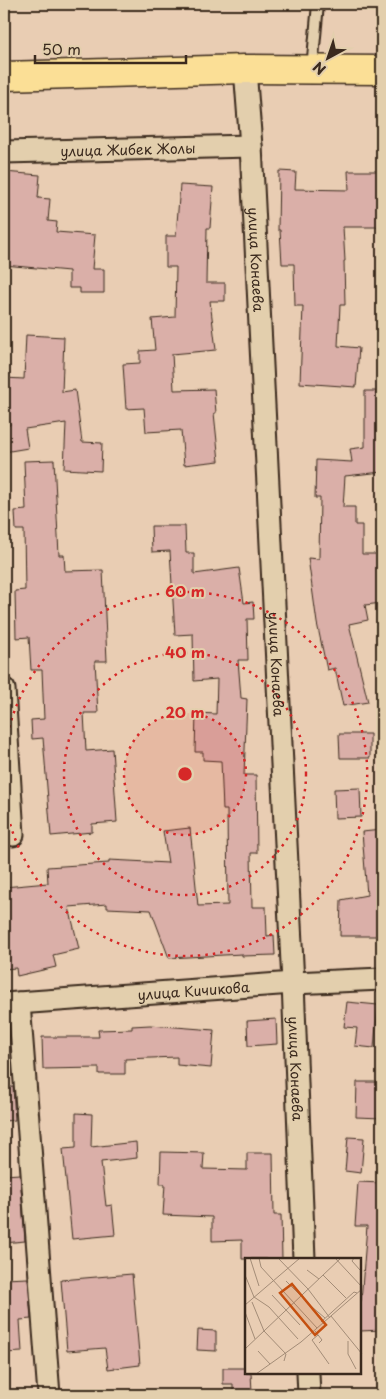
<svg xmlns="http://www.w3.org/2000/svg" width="386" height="1399" viewBox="0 0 386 1399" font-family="'Playpen Sans',sans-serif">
	<rect width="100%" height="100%" fill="#e9cdb3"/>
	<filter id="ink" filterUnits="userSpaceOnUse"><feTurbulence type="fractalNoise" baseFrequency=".02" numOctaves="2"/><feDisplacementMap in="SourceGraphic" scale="10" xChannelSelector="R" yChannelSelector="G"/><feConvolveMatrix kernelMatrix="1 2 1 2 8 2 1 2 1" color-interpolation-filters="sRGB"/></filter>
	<g filter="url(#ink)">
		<g fill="#daafa8" stroke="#3b2a1e">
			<polygon points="279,171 296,172 295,189 349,190 348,171 382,171 382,227 343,227 345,261 344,261 345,305 340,305 338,346 359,348 356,387 300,383 303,306 295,306 294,264 282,264 280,230 278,230"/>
			<polygon points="4,172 40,175 38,198 50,199 48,221 57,222 56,232 95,235 92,269 104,269 104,293 80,293 80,288 69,288 69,271 4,265"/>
			<polygon points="180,185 213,187 210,228 207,228 206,283 225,283 225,301 210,301 216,350 172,354 174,390 214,389 216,413 214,413 219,461 184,465 181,430 146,432 144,408 126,409 123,364 140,363 140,351 155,350 152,319 175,317 176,267 166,267 166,236 176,236"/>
			<polygon points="26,335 64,337 62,392 75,390 82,442 102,443 101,471 64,469 66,423 25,429 28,448 4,452 4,426 10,425 5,394 4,394 4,378 24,379"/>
			<polygon points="365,391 376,391 376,394 382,395 382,423 379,423 382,450 382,472 345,476 343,507 355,507 355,525 362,525 362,554 382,554 382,603 365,605 368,620 349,624 368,702 343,706 335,668 327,670 317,623 308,558 319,559 320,498 315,498 316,460 352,462 350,449 365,447"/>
			<polygon points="54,460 59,555 64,555 65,571 103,570 107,661 95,661 98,713 84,713 86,751 112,749 117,822 92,824 92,832 51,836 43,738 32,739 31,720 44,719 42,670 31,670 29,637 16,638 15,591 25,590 24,530 16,530 15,511 26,510 24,461"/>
			<polygon points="151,526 185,526 186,553 194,553 194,574 239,568 244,603 253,602 254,619 247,619 248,660 238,660 241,698 247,699 244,775 256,775 257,853 251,853 252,907 266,907 267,936 274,935 275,955 242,956 242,954 169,958 151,910 107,908 107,904 69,907 79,949 53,955 56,967 17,976 16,968 4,969 4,887 48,883 47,867 109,863 109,860 168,863 163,831 190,828 198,906 228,905 227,810 223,810 221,761 203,760 203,752 195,752 196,713 216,714 217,679 194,681 193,634 175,635 170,551 152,552"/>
			<polygon points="339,734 370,734 370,758 340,758"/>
			<polygon points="360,788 361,817 335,818 334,789"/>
			<polygon points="382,830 382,868 380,868 382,936 340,936 341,900 367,895 362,832"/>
			<polygon points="347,1002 378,1005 374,1048 355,1046 357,1028 344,1027"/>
			<polygon points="276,1019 277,1044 248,1046 247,1021"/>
			<polygon points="150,1025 214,1030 211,1068 177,1065 177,1057 125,1059 125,1074 99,1074 99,1068 43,1069 42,1037 99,1037 98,1030 132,1029 132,1026"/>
			<polygon points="357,1082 382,1082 382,1118 356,1117"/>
			<polygon points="4,1087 13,1087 15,1120 4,1121"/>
			<polygon points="76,1113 92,1114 91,1147 136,1142 137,1158 101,1162 106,1206 112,1205 115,1235 72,1239 63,1149 76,1148"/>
			<polygon points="348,1137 364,1138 361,1173 345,1171"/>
			<polygon points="161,1152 204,1153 203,1169 247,1170 247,1153 273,1153 274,1215 281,1215 282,1259 242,1259 242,1240 212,1241 212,1217 163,1215 165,1184 160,1184"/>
			<polygon points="20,1174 25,1241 4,1243 4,1175"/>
			<polygon points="358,1182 382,1183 382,1330 360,1331 360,1301 361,1301 367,1226 355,1226"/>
			<polygon points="132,1274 140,1365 108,1369 105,1348 67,1351 61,1280"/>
			<polygon points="28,1278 31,1319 20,1320 22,1352 4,1353 4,1279"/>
			<polygon points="198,1330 216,1331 216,1351 197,1350"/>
			<polygon points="223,1368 246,1368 246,1373 251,1373 252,1392 233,1393 233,1384 223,1384"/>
		</g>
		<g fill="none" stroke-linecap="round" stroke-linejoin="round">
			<g stroke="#3b2a1e" stroke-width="14">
				<polyline id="lane" points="312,69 318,4"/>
			</g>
			<g stroke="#3b2a1e" stroke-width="25">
				<g id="street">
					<path id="s1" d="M245,69l6,77 42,837 11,276"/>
					<path id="s2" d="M4,152l247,-6"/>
					<polyline points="4,689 13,835"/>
					<polyline points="19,1003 49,1395"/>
					<path id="s3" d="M4,1004l289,-21 89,-4"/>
					<polyline points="308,1373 309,1395"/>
				</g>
			</g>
			<g stroke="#3b2a1e" stroke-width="31">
				<polyline id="primary" points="4,76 245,69 382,70"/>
			</g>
			<use href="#lane" stroke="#e3cfad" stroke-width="10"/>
			<use href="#street" stroke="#e3cfad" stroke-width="21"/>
			<use href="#primary" stroke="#fbdf96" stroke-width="28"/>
		</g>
	</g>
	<circle cx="185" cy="774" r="61" fill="#d62828" fill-opacity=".12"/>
	<g fill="none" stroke="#d62828" stroke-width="2.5" stroke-dasharray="2.5 5">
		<circle cx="185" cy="774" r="61"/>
		<circle cx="185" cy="774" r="121"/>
		<path d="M4 757A182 182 0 1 1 4 791"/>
	</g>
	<g text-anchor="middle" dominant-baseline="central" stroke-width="4" stroke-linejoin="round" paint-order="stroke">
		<g font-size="14" fill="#3b2a1e" stroke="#e3cfad">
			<text stroke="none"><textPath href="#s2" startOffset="124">улица Жибек Жолы</textPath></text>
			<text stroke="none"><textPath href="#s1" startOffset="191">улица Конаева</textPath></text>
			<text stroke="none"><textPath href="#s1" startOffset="596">улица Конаева</textPath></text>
			<text stroke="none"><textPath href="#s3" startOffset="190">улица Кичикова</textPath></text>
			<text stroke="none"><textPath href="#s1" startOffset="1001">улица Конаева</textPath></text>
		</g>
	</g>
	<g transform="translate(245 1258)">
		<rect width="116" height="116" fill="#e9cdb3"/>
		<path fill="none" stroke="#a38c77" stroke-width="1" d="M5,0l9,28M14,0l2,9 56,61M33,0l30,31 22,29M90,0l27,29M109,0l-2,3 8,9M62,12l12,9M0,17l9,22 15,10 29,32M78,17l23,23M41,23l15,15M27,37l28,30M60,43l20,17M7,44l12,29 22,23 -2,7M0,47l55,-47M0,54l10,27M86,58l31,38M76,64l33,-30 3,1M70,73l7,9 -3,3M73,77l-6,5 17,24M103,83v13l8,15M0,91l96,-91M13,93l12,13M11,116l45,-32 61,-53"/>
		<path fill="#c55010" fill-opacity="0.15" stroke="#c55010" stroke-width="2.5" d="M47,26l34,41 -11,10 -35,-42z"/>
		<rect width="116" height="116" fill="none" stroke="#3b2a1e" stroke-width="2.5"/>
	</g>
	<circle cx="185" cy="774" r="8" fill="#d62828" stroke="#e3cfad" stroke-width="2.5"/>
	<g font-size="15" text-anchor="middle" font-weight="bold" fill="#d62828" stroke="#e3cfad" stroke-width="4" stroke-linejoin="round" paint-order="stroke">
		<text x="185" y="597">60 m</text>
		<text x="185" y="658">40 m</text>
		<text x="185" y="718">20 m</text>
	</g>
	<rect width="386" height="1399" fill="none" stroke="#e3cfad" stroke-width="20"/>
	<rect x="10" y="10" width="366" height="1379" fill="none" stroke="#3b2a1e" stroke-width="2" filter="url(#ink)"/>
	<g transform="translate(328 58) rotate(220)" stroke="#e3cfad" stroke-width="4" paint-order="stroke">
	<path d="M0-4L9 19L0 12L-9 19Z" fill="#3b2a1e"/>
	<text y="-8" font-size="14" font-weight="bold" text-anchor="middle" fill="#3b2a1e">N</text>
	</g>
	<path d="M35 55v8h151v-8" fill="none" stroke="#3b2a1e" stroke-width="2.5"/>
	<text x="42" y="55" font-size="15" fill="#3b2a1e" stroke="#e3cfad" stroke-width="4" paint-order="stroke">50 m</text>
</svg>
